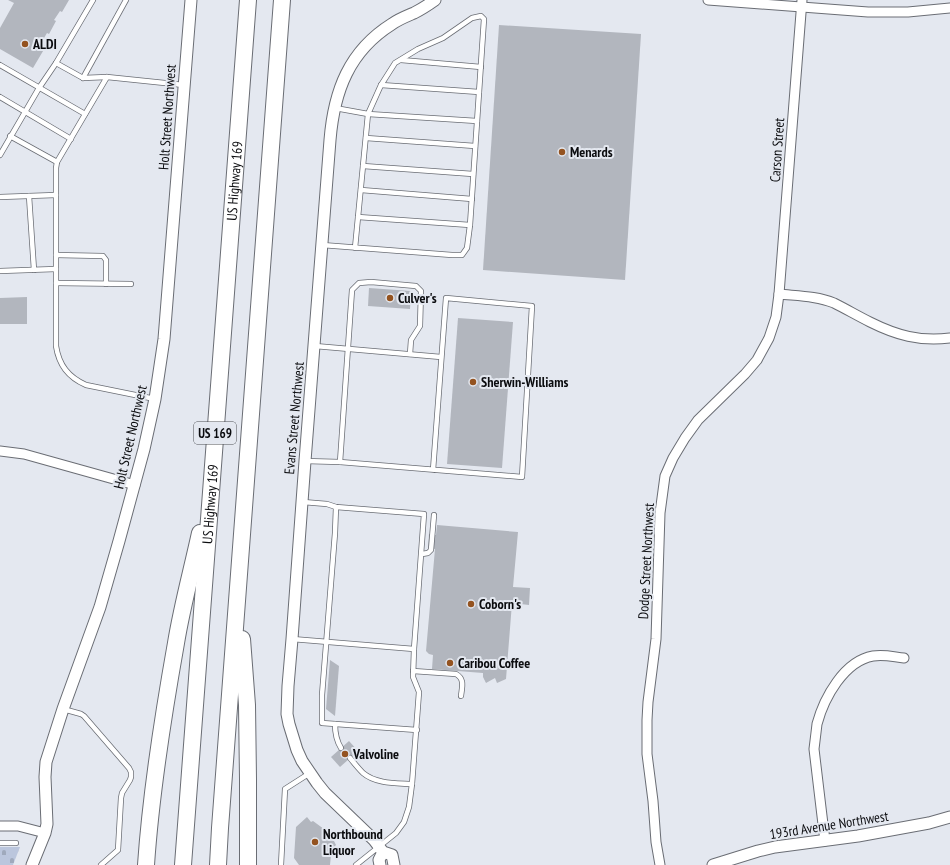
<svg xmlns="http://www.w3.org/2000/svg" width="950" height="865" viewBox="0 0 950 865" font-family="'PT Sans Narrow',sans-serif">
	<defs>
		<pattern id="cemetery-stones" width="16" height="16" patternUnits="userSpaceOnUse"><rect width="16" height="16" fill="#bbc6dd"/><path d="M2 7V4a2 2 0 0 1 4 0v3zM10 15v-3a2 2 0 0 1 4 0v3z" fill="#9fa9bc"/></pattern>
	</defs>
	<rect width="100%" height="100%" fill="#e4e8f0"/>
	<polygon fill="url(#cemetery-stones)" points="0,847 20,847 13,865 0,865"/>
	<g fill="#b2b6be">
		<polygon points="8,0 69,0 62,12 60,11 54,20 56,21 49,34 47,33 41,43 46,46 33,68 0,49 0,28 14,3"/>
		<polygon points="499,25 641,34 625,280 483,270"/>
		<polygon points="369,288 411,291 410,309 368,306"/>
		<polygon points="27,297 27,324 0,324 0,298"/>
		<polygon points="458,318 513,322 502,468 447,464"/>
		<polygon points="437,525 518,532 513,587 530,588 529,605 512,603 506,679 497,683 495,678 486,683 483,677 483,673 432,669 433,655 429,654 426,651 435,549 428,548 429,534 436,535"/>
		<polygon points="330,660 339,666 335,716 326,709"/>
		<polygon points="349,741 358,751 340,767 331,757"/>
		<polygon points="307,817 311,822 313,821 328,832 333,839 336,845 335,846 338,849 331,855 330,865 299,865 294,858 296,827"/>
	</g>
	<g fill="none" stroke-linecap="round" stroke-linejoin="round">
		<g stroke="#6a6d74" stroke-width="6">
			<g id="service">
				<polyline points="401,60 481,67"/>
				<polyline points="56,63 83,78 107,77 184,85"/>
				<polyline points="0,65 85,114"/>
				<path d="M107,77l-50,85 -1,6v178c3,19 12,31 30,39l69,14"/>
				<polyline points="83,78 126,0"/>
				<polyline points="381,85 479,92"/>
				<polyline points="0,97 71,139"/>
				<polyline points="335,108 368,114 477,121"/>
				<polyline points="10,136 57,162"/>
				<polyline points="366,138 475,146"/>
				<polyline points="0,155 39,88 56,63 93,0"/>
				<polyline points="363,166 473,174"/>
				<polyline points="361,190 472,199"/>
				<polyline points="29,196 34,270"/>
				<polyline points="0,197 56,195"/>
				<polyline points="358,217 470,225"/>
				<polyline points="322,245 452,255 462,255 467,248 470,225 484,19 481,16 472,18 443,38 418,49 395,63 381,85 368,114 355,248"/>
				<polyline points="56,255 103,256 106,260 106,284"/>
				<polyline points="0,271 56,269"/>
				<polyline points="56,283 131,284"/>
				<polyline points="315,346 441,357"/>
				<polyline points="305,461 340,462 522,477 532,306 446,298 433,470"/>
				<polyline points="340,462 352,290 359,283 371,282 416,286 421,291 420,326 411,340 410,354"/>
				<polyline points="303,502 327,504 336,507 424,514 414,649 413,677 419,692 412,784 409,807 404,822 396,833 356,865"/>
				<polyline points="336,507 335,533 322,695 322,723 417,730"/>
				<polyline points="422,554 428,553 431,550 434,515"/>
				<polyline points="292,639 414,649"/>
				<path d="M413,671l43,3c9,5 6,13 5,22"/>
				<polyline points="63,709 81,714 84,716 129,768 131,772 131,777 130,780 122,793 121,798 118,850 101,865"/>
				<path d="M335,724c0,9 1,16 6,24"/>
				<path d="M350,758c4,5 8,10 13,15 13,11 33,10 49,11"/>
				<polyline points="0,843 16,843"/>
				<polyline points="281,865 285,789 310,773"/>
			</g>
		</g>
		<g stroke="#6a6d74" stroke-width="11">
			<g id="minor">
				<polyline points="708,0 868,12 908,12 950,8"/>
				<path d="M779,294c19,2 38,2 55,9 12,6 24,13 36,19 26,13 50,20 80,16"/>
				<polyline points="0,451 24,454 135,485"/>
				<polyline points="0,826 18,826 45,833"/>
				<path d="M825,841l-11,-92c1,-8 2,-16 3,-25 7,-26 27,-63 56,-68 11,-2 21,1 31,2"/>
				<polyline points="660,865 656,842 653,801 647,754 647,720 648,702 656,639 660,513 665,476 673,458 685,438 698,420 745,374 757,360 769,338 776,317 779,294 802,0"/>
			</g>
		</g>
		<g stroke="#6a6d74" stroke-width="13">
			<g id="tertiary">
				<polyline points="32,865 45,833 47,824 45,777 46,762 63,709 100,607 119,541 144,449 155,399 164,339 191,0"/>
				<polyline points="380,865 379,860 383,852"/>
				<path d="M394,865l-2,-10 -9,-3 -9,-12 -49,-47 -8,-10 -15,-22 -5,-11 -8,-26 -2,-10 1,-28 4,-47 13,-178 25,-321c4,-49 19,-89 62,-116 7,-5 15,-8 22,-11 8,-4 14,-8 21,-13"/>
				<polyline points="713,865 758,851 775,847 858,836 929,823 950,817"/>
			</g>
		</g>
		<g stroke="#6a6d74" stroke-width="18">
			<g id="motorway">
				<polyline points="242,639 247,705 248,779 248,865"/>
				<path d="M146,865c5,-74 17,-149 30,-222 6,-37 16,-73 24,-110"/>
				<path id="s1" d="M183,865l65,-865"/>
				<polyline points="218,865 220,828 282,0"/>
			</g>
		</g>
		<use href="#service" stroke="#fff" stroke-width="4.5"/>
		<use href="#minor" stroke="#fff" stroke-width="9"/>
		<use href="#tertiary" stroke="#fff" stroke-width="11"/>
		<use href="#motorway" stroke="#fff" stroke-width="16"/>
	</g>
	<g fill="#945320" stroke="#e4e8f0" stroke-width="1.5">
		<circle cx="25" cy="44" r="4"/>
		<circle cx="562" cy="152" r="4"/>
		<circle cx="390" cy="298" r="4"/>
		<circle cx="473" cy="382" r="4"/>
		<circle cx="471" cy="604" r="4"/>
		<circle cx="450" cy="663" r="4"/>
		<circle cx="345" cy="754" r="4"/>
		<circle cx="315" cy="842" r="4"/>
	</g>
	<g text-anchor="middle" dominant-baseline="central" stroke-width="4" stroke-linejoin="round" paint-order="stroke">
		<rect fill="#e4e8f0" stroke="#4c4e52" stroke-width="1" x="194" y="422" width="42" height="22" rx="3"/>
		<g font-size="13" font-weight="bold" fill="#0b0c0f">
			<text x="215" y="433">US 169</text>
		</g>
		<g font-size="14" font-weight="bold" fill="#0b0c0f" stroke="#e4e8f0" text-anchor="start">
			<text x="33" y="44">ALDI</text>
			<text x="570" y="152">Menards</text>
			<text x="398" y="298">Culver's</text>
			<text x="481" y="382">Sherwin-Williams</text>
			<text x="479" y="604">Coborn's</text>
			<text x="458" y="663">Caribou Coffee</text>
			<text x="353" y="754">Valvoline</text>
			<text x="323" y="834">Northbound<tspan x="323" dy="16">Liquor</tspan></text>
		</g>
		<g font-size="14" fill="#0b0c0f" stroke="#e4e8f0">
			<text transform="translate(167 117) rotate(-86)">Holt Street Northwest</text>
			<text transform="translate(777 150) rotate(-86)">Carson Street</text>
			<text stroke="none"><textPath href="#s1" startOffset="686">US Highway 169</textPath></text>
			<text transform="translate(294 418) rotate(-85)">Evans Street Northwest</text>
			<text transform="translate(130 437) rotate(-77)">Holt Street Northwest</text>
			<text stroke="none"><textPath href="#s1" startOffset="362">US Highway 169</textPath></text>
			<text transform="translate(646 561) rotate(-87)">Dodge Street Northwest</text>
			<text transform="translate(829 825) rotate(-9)">193rd Avenue Northwest</text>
		</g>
	</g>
</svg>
